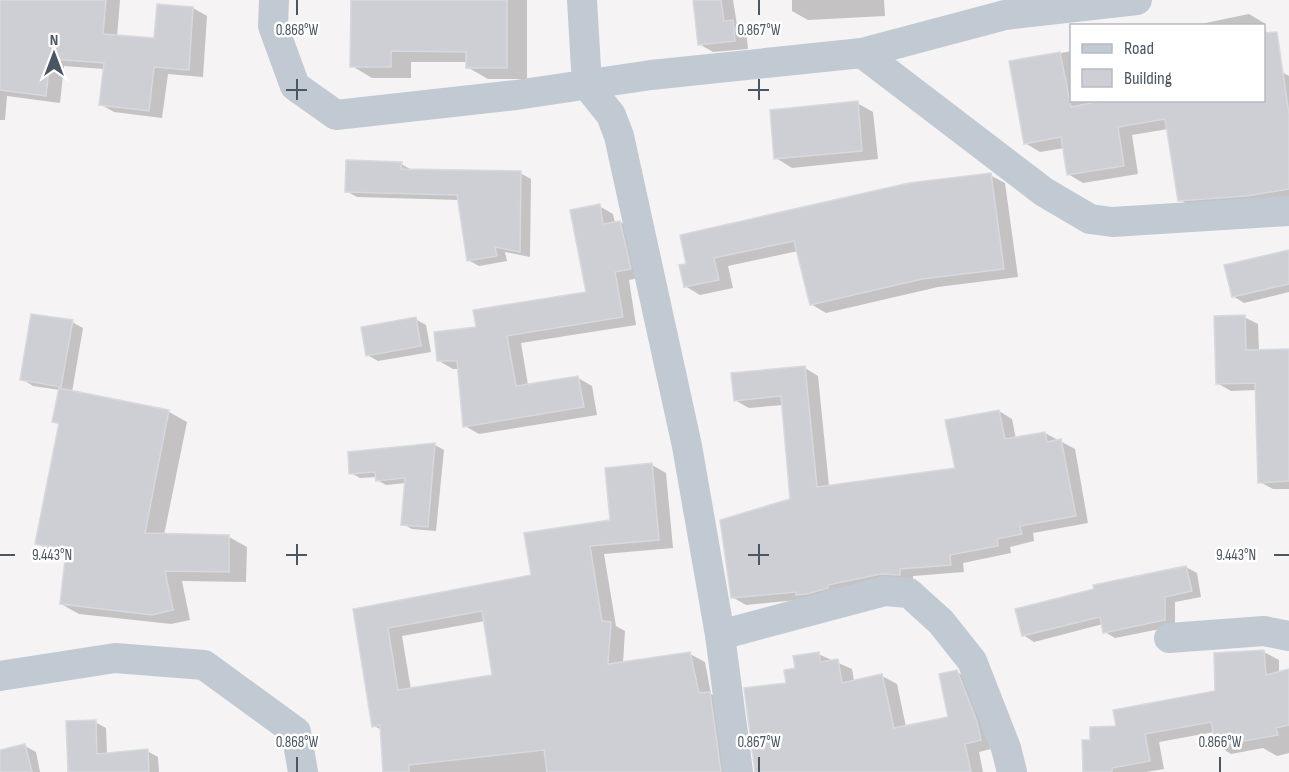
<svg xmlns="http://www.w3.org/2000/svg" width="1289" height="772" viewBox="0 0 1289 772" font-family="'Sofia Sans Condensed',sans-serif">
	<rect width="100%" height="100%" fill="#f5f3f3"/>
	<g fill="#0003" fill-rule="evenodd">
		<polygon points="0,0 120,0 117,37 156,40 158,6 193,8 207,16 203,77 168,74 162,118 114,112 100,104 104,69 64,66 60,103 7,96 5,120 0,120"/>
		<polygon points="352,0 527,0 527,79 488,79 467,67 468,62 411,62 411,78 372,78 352,66"/>
		<polygon points="694,0 733,0 737,25 746,30 748,49 713,52 699,44"/>
		<polygon points="792,0 884,0 885,16 808,20 792,11"/>
		<polygon points="1249,14 1264,23 1274,73 1282,72 1289,76 1289,200 1195,208 1180,200 1168,129 1132,135 1138,174 1083,183 1068,174 1064,148 1040,152 1025,143 1010,62 1072,51 1072,100 1264,100 1264,26 1191,26"/>
		<polygon points="857,103 873,112 878,159 792,168 776,158"/>
		<polygon points="401,164 412,170 520,173 531,179 530,257 505,252 507,261 479,266 468,260 459,200 357,197 346,191"/>
		<polygon points="990,175 1005,183 1018,277 938,287 826,313 811,304 798,251 728,266 733,288 700,295 685,286 688,265"/>
		<polygon points="599,206 613,214 615,223 620,222 634,230 644,277 629,280 636,325 521,343 528,385 578,378 592,386 597,415 479,434 465,426 459,369 453,369 439,361 478,328 587,293"/>
		<polygon points="1289,251 1289,292 1244,303 1233,296"/>
		<polygon points="1244,317 1258,324 1259,351 1289,350 1289,489 1273,489 1260,482 1256,390 1231,391 1217,383"/>
		<polygon points="415,319 426,325 431,352 378,361 367,355"/>
		<polygon points="72,322 83,328 72,392 169,412 187,422 164,535 229,537 247,547 246,582 182,581 190,620 171,624 79,614 61,604 67,556 54,553 36,543 60,425 54,421 60,390 33,386 22,379"/>
		<polygon points="805,368 818,376 829,486 957,469 999,411 1012,419 1016,439 1045,433 1075,449 1088,523 1033,533 1034,541 1010,547 1011,553 963,563 964,572 913,576 913,582 806,599 746,605 732,597 792,500 783,405 749,408 735,400"/>
		<polygon points="435,445 444,450 436,531 412,529 403,524 406,483 386,485 377,480 377,477 360,478 351,473"/>
		<path d="M652,465l14,8 7,75 -69,6 12,72 9,5 -2,32 67,-9 15,8 6,32 14,8 9,70h-351l-1,-42 -8,-4 -19,-116 178,-34 79,-55zM485,621l8,56 -82,13 -9,-54z"/>
		<polygon points="1186,567 1197,573 1201,597 1175,602 1175,626 1115,638 1105,632 1103,624 1034,642 1023,635"/>
		<polygon points="1264,652 1279,660 1279,673 1289,671 1289,753 1277,756 1263,748 1231,754 1217,745 1214,732 1159,742 1164,769 1146,772 1085,772 1092,741 1118,727 1217,693"/>
		<polygon points="818,654 852,669 854,681 882,676 897,684 906,727 950,718 957,672 972,681 995,748 979,752 983,772 755,772 746,689 788,684 797,670"/>
		<polygon points="95,722 106,728 107,754 147,751 158,757 159,772 69,772"/>
		<polygon points="25,746 36,752 40,772 0,772 0,751"/>
	</g>
	<g fill="#cdcfd5" stroke="#d7d9de" stroke-width="1.5" fill-rule="evenodd">
		<polygon points="0,0 106,0 103,34 154,38 157,4 193,7 189,70 154,67 149,111 99,105 104,63 50,59 46,96 0,90"/>
		<polygon points="351,0 507,0 507,68 466,68 466,52 391,51 391,67 350,67"/>
		<polygon points="693,0 721,0 724,21 733,20 735,41 698,45"/>
		<polygon points="1277,32 1289,114 1289,189 1247,196 1178,201 1165,119 1118,127 1124,166 1067,175 1061,137 1024,144 1009,61 1060,52 1071,107 1106,100 1263,100 1263,33"/>
		<polygon points="858,101 862,151 774,159 770,110"/>
		<polygon points="346,160 402,162 401,169 521,171 520,252 495,247 497,256 467,261 457,195 345,192"/>
		<polygon points="991,173 1004,269 922,279 810,305 794,241 714,258 719,280 684,287 679,265 686,264 680,235 909,183"/>
		<polygon points="600,204 603,224 620,221 631,269 615,272 623,317 507,336 516,386 578,376 584,407 463,427 457,361 437,361 434,332 476,327 473,310 586,292 570,210"/>
		<polygon points="1289,250 1289,284 1232,297 1224,265"/>
		<polygon points="31,314 73,320 61,387 20,380"/>
		<polygon points="1245,315 1246,350 1289,349 1289,481 1258,483 1255,383 1216,384 1214,316"/>
		<polygon points="416,317 421,346 366,356 361,327"/>
		<polygon points="805,366 817,487 955,468 945,420 999,410 1005,439 1045,432 1047,442 1061,439 1076,516 1020,526 1022,534 997,539 998,546 950,555 951,565 900,569 900,575 881,574 828,585 828,588 807,594 796,595 796,592 731,598 720,520 790,499 781,396 734,401 731,373"/>
		<polygon points="59,388 169,410 145,533 229,535 229,572 165,571 173,610 152,615 60,604 66,550 35,544 59,423 52,422"/>
		<polygon points="435,443 428,527 401,525 405,478 376,481 375,472 349,474 348,452"/>
		<path d="M652,463l7,77 -69,6 12,75 9,1 -3,42 82,-12 9,41 11,-1 11,80h-174l-3,-22 -135,15v7h-26l-3,-47 -8,2 -19,-118 178,-34 -7,-42 86,-13 -5,-52zM482,611l10,64 -94,15 -10,-62z"/>
		<polygon points="1186,566 1192,591 1165,597 1165,620 1103,633 1100,617 1022,636 1015,609 1094,589 1093,585"/>
		<polygon points="1264,650 1266,675 1289,669 1289,725 1276,728 1278,735 1216,746 1211,722 1145,734 1150,761 1112,768 1112,772 1083,772 1082,740 1090,740 1090,727 1116,726 1113,710 1215,691 1214,653"/>
		<polygon points="819,652 820,662 838,659 842,683 882,674 894,728 948,717 939,674 957,670 977,722 981,740 965,744 971,772 755,772 744,688 786,683 784,670 795,668 793,656"/>
		<polygon points="96,720 97,754 148,749 149,772 68,772 66,721"/>
		<polygon points="25,744 32,772 0,772 0,750"/>
	</g>
	<g fill="none" stroke-linecap="round" stroke-linejoin="round">
		<g stroke="#c1cad2" stroke-width="30">
			<polyline points="274,0 273,26 295,86 336,115 516,95 651,75 862,53 1005,15 1137,0"/>
			<polyline points="582,0 587,85 611,115 619,136 687,446 720,635 738,772"/>
			<polyline points="862,53 1044,192 1090,219 1112,222 1289,211"/>
			<polyline points="720,635 885,591 909,593 941,622 972,661 1006,748 1012,772"/>
			<polyline points="1169,638 1264,631 1289,636"/>
			<polyline points="0,676 115,658 204,665 296,732 303,772"/>
		</g>
	</g>
	<path fill="none" stroke="#4a5661" stroke-width="2" d="M297,0v15M759,0v15M297,79v21M759,79v21M286,90h21M748,90h21M297,544v21M759,544v21M0,555h15M286,555h21M748,555h21M1274,555h15M297,757v15M759,757v15M1220,757v15"/>
	<g font-size="15" text-anchor="middle" fill="#4a5661" stroke="#fff" stroke-width="5" stroke-linejoin="round" paint-order="stroke">
		<text x="297" y="35">0.868°W</text>
		<text x="759" y="35">0.867°W</text>
		<text x="52" y="560">9.443°N</text>
		<text x="1236" y="560">9.443°N</text>
		<text x="297" y="747">0.868°W</text>
		<text x="759" y="747">0.867°W</text>
		<text x="1220" y="747">0.866°W</text>
	</g>
	<rect x="1070" y="24" width="195" height="78" fill="#ffffff" stroke="#b7bbc0" stroke-width="1.5"/>
	<rect x="1082" y="44" width="30" height="9" fill="#c1cad2" stroke="#b7bbc0" stroke-width="1.5"/>
	<text x="1124" y="54" font-size="18" fill="#4a5661">Road</text>
	<rect x="1082" y="69" width="30" height="18" fill="#cdcfd5" stroke="#b7bbc0" stroke-width="1.5"/>
	<text x="1124" y="84" font-size="18" fill="#4a5661">Building</text>
	<g transform="translate(54 54)" stroke="#ffffff" stroke-width="4.5" paint-order="stroke">
	<path d="M0-4.5L10 22L0 15L-10 22Z" fill="#4a5661"/>
	<text y="-9" font-size="16" font-weight="bold" text-anchor="middle" fill="#4a5661">N</text>
	</g>
</svg>
